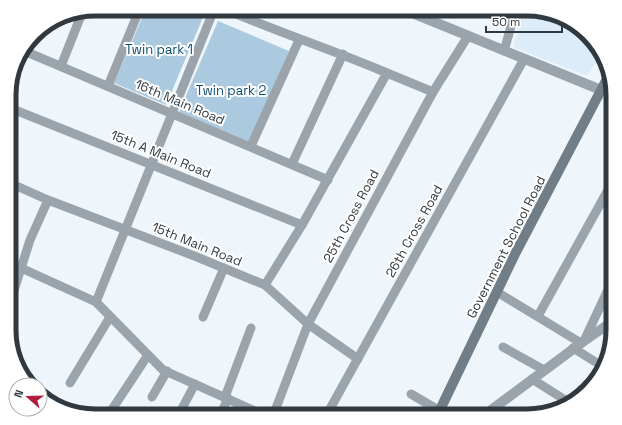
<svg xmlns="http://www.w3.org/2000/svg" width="622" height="425" viewBox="0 0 622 425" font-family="'Space Grotesk',sans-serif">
	<rect width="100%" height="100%" fill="#eef6fc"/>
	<polygon fill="#dcecf8" points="524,9 533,9 579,27 602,53 587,76 513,47"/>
	<g fill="#abcadf">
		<polygon points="198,12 204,15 166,105 114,83 144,13"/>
		<polygon points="218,21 289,51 250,142 179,112"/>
	</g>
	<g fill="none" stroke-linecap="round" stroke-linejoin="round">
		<g stroke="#9ba4ab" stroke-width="9">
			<path d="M232,12c51,22 104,39 155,61l-85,152 -37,60"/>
			<polyline points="22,50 328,180"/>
			<polyline points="504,51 516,9"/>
			<polyline points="61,66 82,13"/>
			<polyline points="387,73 433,92"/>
			<polyline points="605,82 612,86"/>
			<polyline points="108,86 138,13"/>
			<polyline points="10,108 302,225"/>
			<polyline points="251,146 299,40"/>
			<polyline points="292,164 343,54"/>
			<polyline points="10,183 48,200 197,257 265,285 308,324 358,359"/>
			<polyline points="10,263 96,302 163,370 266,416"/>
			<polyline points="497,292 581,343"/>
			<polyline points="96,302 213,12"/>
			<polyline points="10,303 30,240 48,200"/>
			<polyline points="538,316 613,181"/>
			<polyline points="203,317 224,268"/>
			<polyline points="584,341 613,279"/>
			<polyline points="503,347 544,370"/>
			<polyline points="573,348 602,366"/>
			<polyline points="532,379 570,403"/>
			<polyline points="70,383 110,317"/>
			<polyline points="411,394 440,411"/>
			<polyline points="152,397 167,371"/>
			<polyline points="225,397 251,328"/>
			<polyline points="111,411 148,355"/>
			<polyline points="178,416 195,384"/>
			<polyline points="220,416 228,398"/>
			<polyline points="273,416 308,324 433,92 468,36"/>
			<polyline points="326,416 524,59"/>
		</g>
		<g stroke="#9ba4ab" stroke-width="10">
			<polyline points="405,10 601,90"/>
			<polyline points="483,416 584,341 613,321"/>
		</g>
		<polyline stroke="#717e87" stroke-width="10" points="437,416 515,254 609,75"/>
	</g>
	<g text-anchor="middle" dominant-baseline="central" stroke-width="4" stroke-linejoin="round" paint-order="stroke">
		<g font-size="13" fill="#0c4e6f" stroke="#fff">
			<text x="159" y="49">Twin park 1</text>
			<text x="231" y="90">Twin park 2</text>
		</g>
		<g font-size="13" fill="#30393f" stroke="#fff">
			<text transform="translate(180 102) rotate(23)">16th Main Road</text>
			<text transform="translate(161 154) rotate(22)">15th A Main Road</text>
			<text transform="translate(351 216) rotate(-62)">25th Cross Road</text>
			<text transform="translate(414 231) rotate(-61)">26th Cross Road</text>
			<text transform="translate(197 244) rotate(22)">15th Main Road</text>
			<text transform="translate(506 247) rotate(-63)">Government School Road</text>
		</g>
	</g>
	<path d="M0 0H622V425H0ZM95 16H527A79 79 0 0 1 606 95V330A79 79 0 0 1 527 409H95A79 79 0 0 1 16 330V95A79 79 0 0 1 95 16Z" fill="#fff" fill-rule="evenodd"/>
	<path fill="none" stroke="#30393f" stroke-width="5" d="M95 16H527A79 79 0 0 1 606 95V330A79 79 0 0 1 527 409H95A79 79 0 0 1 16 330V95A79 79 0 0 1 95 16Z"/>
	<g transform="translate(28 397) rotate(290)"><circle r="19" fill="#ffffff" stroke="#acb0b2"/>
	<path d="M0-3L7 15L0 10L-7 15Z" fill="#b21e3b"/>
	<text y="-6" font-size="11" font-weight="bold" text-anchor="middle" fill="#30393f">N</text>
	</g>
	<path d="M486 26v6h76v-6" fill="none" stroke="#30393f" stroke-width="2"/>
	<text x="492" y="26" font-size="12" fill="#30393f" stroke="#ffffff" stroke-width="3" paint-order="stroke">50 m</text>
</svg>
